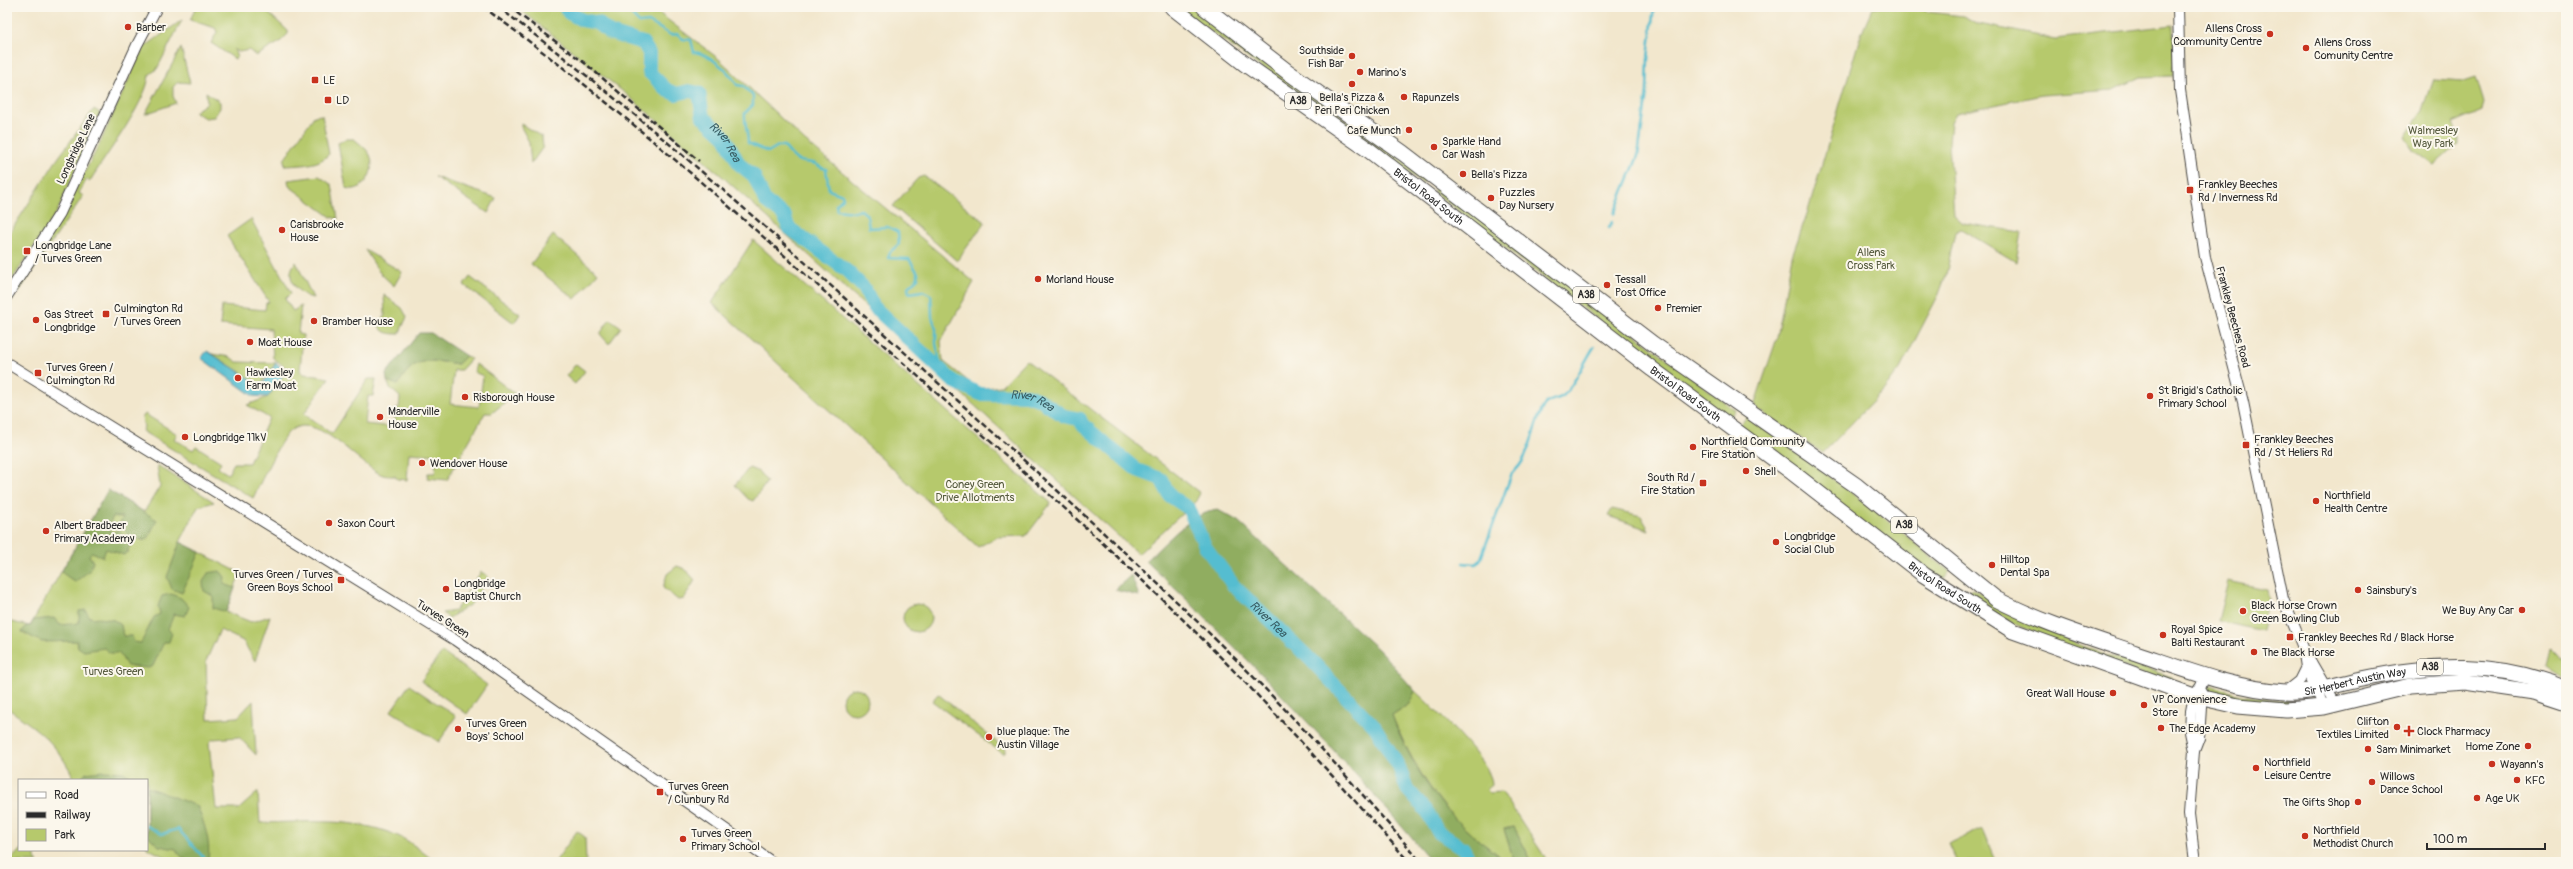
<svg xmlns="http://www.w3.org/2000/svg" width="2573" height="869" viewBox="0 0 2573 869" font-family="Pangolin,sans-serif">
	<rect width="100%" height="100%" fill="#fbf7ec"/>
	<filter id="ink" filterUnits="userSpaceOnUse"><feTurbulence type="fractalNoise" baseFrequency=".025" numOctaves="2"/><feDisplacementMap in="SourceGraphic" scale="8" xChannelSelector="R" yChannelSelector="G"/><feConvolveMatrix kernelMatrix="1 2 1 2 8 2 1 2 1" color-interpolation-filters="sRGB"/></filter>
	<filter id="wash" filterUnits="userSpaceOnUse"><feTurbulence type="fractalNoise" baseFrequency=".012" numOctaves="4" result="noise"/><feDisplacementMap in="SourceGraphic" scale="16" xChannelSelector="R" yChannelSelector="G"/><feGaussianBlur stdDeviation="0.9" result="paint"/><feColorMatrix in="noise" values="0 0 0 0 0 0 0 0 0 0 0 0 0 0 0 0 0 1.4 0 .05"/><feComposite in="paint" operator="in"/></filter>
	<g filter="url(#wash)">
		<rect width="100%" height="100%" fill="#f2e7cd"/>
		<g fill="#b6c96c" stroke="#707a4c">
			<polygon points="196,7 262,7 288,31 288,34 280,42 256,56 249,50 239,52 234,49 237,57 235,59 211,43 217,32 215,28 190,20"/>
			<polygon points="517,7 651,7 719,59 805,141 974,282 941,341 943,361 978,389 1001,386 1026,360 1200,493 1196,501 1138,554 724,178 626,94"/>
			<polygon points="1177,7 1197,7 1426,178 1423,183"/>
			<polygon points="1873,7 1915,7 1928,12 1963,16 1979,24 2055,39 2173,25 2174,76 2141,77 2114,90 2042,95 1956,113 1951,122 1949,143 1954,215 1963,223 2021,232 2016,262 1961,229 1955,232 1946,275 1939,294 1900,369 1883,391 1823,453 1757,409 1755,403 1777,338 1792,256 1808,211 1860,37"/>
			<path d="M182,20l-25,49 -8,6c-2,27 -44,81 -59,106l-3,-2 -8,14 4,3 -65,97 -3,-2 47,-76 37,-70 44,-97z"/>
			<polygon points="181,48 190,83 178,82 173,87 173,96 176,103 145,114"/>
			<polygon points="2476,77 2484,103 2482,110 2452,123 2458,139 2458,145 2434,166 2414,151 2405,137 2423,110 2434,79 2464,81"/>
			<polygon points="206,92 220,102 220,108 214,117 205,118 194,112 207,103"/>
			<polygon points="94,109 100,113 57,212 7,287 7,237 56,161"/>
			<path d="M322,115l7,39c-10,12 -30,11 -44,12l-1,-6 30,-44z"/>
			<polygon points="521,124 542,137 543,147 531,164 529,142 521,127"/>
			<path d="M346,139h8c5,4 13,10 16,16 7,15 -7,40 -24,33l-8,-45z"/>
			<polygon points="319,176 332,185 338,219 331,217 289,186 288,180"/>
			<polygon points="924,176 985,222 957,261 893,206 918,178"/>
			<polygon points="435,177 496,198 488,213"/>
			<polygon points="1439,186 1735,410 1727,421 1433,191"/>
			<path d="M251,219l40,74 -6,6 8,12 8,-5 -3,28 5,1 -3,36 4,3 25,4 -25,36 28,20 36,-55h8l-3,17h-5l-3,28 29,3 2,-18 3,-1 1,-11 -10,-9 -3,-7 11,3c16,-29 31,-24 60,-20l8,-8 5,3 -10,11h-7l-4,34 29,3 4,-31 -9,-4 2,-8 39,30 -23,19h-7l-38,67 -20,-2 1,-5h7l2,-18 -28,-2 -2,27 -10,-1 -2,-3c-4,0 -9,0 -12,-1 -22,-7 -70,-71 -96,-41 -10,12 -26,48 -34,64l-111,-67 2,-4 -2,-9 3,-4 32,20 -3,5 19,11 3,-4 25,16 -3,6 10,6 6,-11h15l20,-45 -22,-13 21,-8 20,-28 -15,-11 -2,-29 -51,-4 2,-19 43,4 1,-7 3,-1 -42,-66z"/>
			<polygon points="553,235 598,273 575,299 531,264"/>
			<polygon points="753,240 1051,503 1026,536 997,537 978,547 712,303"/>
			<polygon points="365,250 402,272 394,286 380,273"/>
			<path d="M296,262l17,36c-16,-3 -30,-22 -17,-36z"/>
			<polygon points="470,277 520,314 514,323 464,285"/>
			<path d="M384,295l18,13 5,9 -8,17c-8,0 -16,0 -20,-8l6,-11z"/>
			<polygon points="610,319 621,327 609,344 600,334"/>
			<polygon points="212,354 230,357 237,362 276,363 260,385"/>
			<polygon points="576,364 585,371 575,384 566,376"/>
			<polygon points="1747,417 1870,506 1949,571 1947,576 1938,581 1739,429 1740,424"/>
			<path d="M157,465l57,37 -16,5 -18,35 60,31 -14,39 25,10 19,-6 -15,45 -12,-20 -23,-11 -14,31 2,58 30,-2 15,-16 3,54 -17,-18 -26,2 -4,4 7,66h23l19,-17 2,31c46,-1 96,-6 138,13 14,6 26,18 38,26h-261l-28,-14v-68h-72c-19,-38 -34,-48 -68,-72v-87l23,5 78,-136 36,22 16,-26z"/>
			<polygon points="749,468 759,472 767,482 753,501 748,499 735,485"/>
			<polygon points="1612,509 1641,516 1649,530 1608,516"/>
			<polygon points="677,566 685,569 695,580 684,599 678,600 663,588 667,574"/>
			<polygon points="481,572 488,576 487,579 471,604 449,618 442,613 455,611"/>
			<polygon points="2228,581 2266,589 2268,600 2262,631 2218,621"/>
			<polygon points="1974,589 2020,618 2070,639 2081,646 2171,677 2169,683 2056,644 1968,601 1967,592"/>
			<circle cx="917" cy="618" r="14"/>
			<polygon points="2550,646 2566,662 2566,679 2546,666"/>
			<polygon points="442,652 487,685 467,714 421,681"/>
			<polygon points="409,685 456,716 439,742 391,711"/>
			<path d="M2213,686l27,9 51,7 -1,3c-18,-2 -68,-4 -81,-14v-4z"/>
			<circle cx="855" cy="701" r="13"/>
			<path d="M1415,691c16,15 78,73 77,93l-5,6 2,3 12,-1 3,3 44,67h-16l-18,-35 -10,2 10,32 -6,1c-16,-12 -34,-24 -48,-38 -28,-28 -54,-72 -68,-109l17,-11z"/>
			<polygon points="938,694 1005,749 1005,753 1002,753 932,701"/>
			<polygon points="1982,829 1996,862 1957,862 1949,844"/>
			<polygon points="577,831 585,837 586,862 555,862"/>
			<polygon points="21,850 35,850 35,859 38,862 7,862"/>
		</g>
		<g fill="#90ad60" stroke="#5e6c46">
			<path d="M419,333h12l35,23 -8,8c-29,-4 -44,-9 -60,21l-11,-4 -1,-7z"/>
			<polygon points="108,490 157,520 147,540 131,538 119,524 123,517 113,517 108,526 111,532 120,530 130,545 127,553 124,555 106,549 103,557 92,552 89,555 93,562 90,570 75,582 61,572"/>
			<path d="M1218,510l20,11 143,131 34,39 -6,13 -17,11c13,37 40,82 68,109 14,14 32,26 48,38h-76c-89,-106 -185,-206 -286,-301 20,-18 44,-48 72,-51z"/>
			<polygon points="180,542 200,552 182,593 172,589 167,577"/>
			<polygon points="220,571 225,577 224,584 235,588 226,612 213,608 213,596 204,591 203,582 208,573"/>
			<polygon points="1131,575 1139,596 1115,590"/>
			<polygon points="171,594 181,598 189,607 185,616 174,614 168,629 172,633 169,642 164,642 153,666 148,668 127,666 119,653 110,653 104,648 84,651 78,647 77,641 42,642 22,632 26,626 30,626 34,620 54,618 60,625 79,623 79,611 86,610 89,617 114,620 121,625 123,636 132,636 134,642 141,643 154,617 160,614 158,606 162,596"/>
			<polygon points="103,771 123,772 136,780 80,780 86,773"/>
			<path d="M147,787l50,19c7,17 14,35 11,54 -12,8 -27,0 -32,-11l-17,-3 -12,-11z"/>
			<polygon points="1514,827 1532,862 1512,862 1514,861 1504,829"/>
		</g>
		<polygon fill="#54bdd0" stroke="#40747e" points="207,351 260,385 263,384 276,363 286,371 268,397 253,396 201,358"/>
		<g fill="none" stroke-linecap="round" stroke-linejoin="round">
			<g stroke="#54bdd0" stroke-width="2.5">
				<path d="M625,7l14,16 10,-1 22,13 7,-1 4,5 9,1 3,12c16,2 35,19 43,33l6,1 10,10v9l-8,8c-1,11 3,19 3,30l20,9 10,-6h6c11,14 11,15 28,17 6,0 8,6 14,6l3,21 13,5 1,3 -7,7 1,5 17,2 7,-2 6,5 2,13 19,-1 10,5 1,12 -9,8 -2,6 21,1 9,14v5l-10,9 1,6 14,-2 8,4 1,22 4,11v16l4,18 13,19"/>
				<polyline points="1614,214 1638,156 1647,92 1648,58 1654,7"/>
				<polyline points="1609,228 1612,222"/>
				<path d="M1463,563l13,1 4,-3 32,-88c18,-12 21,-47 31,-66 5,-9 15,-6 21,-12 12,-13 20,-33 30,-48"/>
				<polyline points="83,779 85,780"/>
				<polyline points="147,826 162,834 178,829 203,857"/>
			</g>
			<path stroke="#54bdd0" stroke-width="14" id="s1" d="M565,7l4,6 13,7 16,3 12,10 33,10 6,10v19l18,18 9,4 13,-3 10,2 4,24 22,20 14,27 15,12 11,25 20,15 3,11 59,44 17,17 10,19 79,74 27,13 47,1 13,5 24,16 16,3 2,5 55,46 24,9 9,17 18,12 18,40 28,38 74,71 67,70 24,40 8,22 19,21 12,22 25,16 8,14"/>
		</g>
	</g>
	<g filter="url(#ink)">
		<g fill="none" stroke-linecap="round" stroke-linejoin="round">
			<g stroke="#494743" stroke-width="12">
				<g id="minor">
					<polyline points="2178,7 2180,90 2205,257 2243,402 2283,599 2304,650 2336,705"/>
					<polyline points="7,296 60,213 137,45 157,7"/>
					<polyline points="7,363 455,640 772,862"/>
					<polyline points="2304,654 2306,667 2324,707"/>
					<polyline points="2285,692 2299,681 2306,667"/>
					<polyline points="2194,751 2199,738 2202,692"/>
					<polyline points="2195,862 2189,814 2194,751 2190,732 2191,711 2194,696 2201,686 2205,675"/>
				</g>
			</g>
			<g stroke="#494743" stroke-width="17">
				<g id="highway">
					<path id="s2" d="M1172,7l73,57 125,87 282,218 141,104 131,102 89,56 181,65 44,10 48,4 38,-3 86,-21 55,-4 68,10 33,11"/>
					<path id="s3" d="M1204,7l84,65 115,81 250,191 204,142 139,113c44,23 93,38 140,54 48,16 98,36 149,39 26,2 52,-8 77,-13 71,-15 135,-19 204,10"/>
				</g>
			</g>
			<use href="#minor" stroke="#fff" stroke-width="10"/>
			<use href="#highway" stroke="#fff" stroke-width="15"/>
			<g stroke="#2b2b2b" stroke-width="2.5" stroke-dasharray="6 3" stroke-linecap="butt">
				<path d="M483,7c147,107 281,230 416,352 81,74 164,146 244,222 94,89 181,184 266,281"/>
				<path d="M498,7c154,115 296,245 438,374 94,85 189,169 279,258 73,70 140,146 206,223"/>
				<polyline points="509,7 586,64 699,161"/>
			</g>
		</g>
	</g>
	<g fill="#c8321e" stroke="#fbf7ec" stroke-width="1.5">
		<circle cx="128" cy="27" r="4"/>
		<circle cx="2270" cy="34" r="4"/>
		<circle cx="2306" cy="48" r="4"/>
		<circle cx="1352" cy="56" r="4"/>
		<circle cx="1360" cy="72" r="4"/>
		<rect x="311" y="76" width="8" height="8" rx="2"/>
		<circle cx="1352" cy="84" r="4"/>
		<circle cx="1404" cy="97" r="4"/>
		<rect x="324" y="96" width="8" height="8" rx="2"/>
		<circle cx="1409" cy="130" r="4"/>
		<circle cx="1434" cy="147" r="4"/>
		<circle cx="1463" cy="174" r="4"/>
		<rect x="2186" y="186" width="8" height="8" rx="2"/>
		<circle cx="1491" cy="198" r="4"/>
		<circle cx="282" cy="230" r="4"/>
		<rect x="23" y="247" width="8" height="8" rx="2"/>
		<circle cx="1038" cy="279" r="4"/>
		<circle cx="1607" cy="285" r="4"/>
		<circle cx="1658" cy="308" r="4"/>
		<rect x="102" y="310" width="8" height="8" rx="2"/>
		<circle cx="36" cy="320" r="4"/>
		<circle cx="314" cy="321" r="4"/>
		<circle cx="250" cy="342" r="4"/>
		<rect x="34" y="369" width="8" height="8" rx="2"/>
		<circle cx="238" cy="378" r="4"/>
		<circle cx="2150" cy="396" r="4"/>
		<circle cx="465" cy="397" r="4"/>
		<circle cx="380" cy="417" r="4"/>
		<circle cx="185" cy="437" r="4"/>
		<rect x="2242" y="441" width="8" height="8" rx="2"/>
		<circle cx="1693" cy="447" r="4"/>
		<circle cx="422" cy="463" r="4"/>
		<circle cx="1746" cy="471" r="4"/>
		<rect x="1699" y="479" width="8" height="8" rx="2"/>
		<circle cx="2316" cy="501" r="4"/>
		<circle cx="329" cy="523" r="4"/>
		<circle cx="46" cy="531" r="4"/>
		<circle cx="1776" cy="542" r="4"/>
		<circle cx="1992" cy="565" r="4"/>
		<rect x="337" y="576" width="8" height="8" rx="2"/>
		<circle cx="446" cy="589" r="4"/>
		<circle cx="2358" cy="590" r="4"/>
		<circle cx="2522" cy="610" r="4"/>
		<circle cx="2243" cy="611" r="4"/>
		<circle cx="2163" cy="635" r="4"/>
		<rect x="2286" y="633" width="8" height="8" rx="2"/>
		<circle cx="2254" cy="652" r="4"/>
		<circle cx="2113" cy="693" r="4"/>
		<circle cx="2144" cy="705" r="4"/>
		<circle cx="2397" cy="727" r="4"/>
		<circle cx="2161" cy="728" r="4"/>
		<circle cx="458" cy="729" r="4"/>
		<path d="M2407 725h4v4h4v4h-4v4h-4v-4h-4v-4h4z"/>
		<circle cx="989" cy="737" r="4"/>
		<circle cx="2528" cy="746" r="4"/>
		<circle cx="2368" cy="749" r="4"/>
		<circle cx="2492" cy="764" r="4"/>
		<circle cx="2256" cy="768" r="4"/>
		<circle cx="2517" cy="780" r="4"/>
		<circle cx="2372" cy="782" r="4"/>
		<rect x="656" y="788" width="8" height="8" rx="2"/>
		<circle cx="2477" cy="798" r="4"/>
		<circle cx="2358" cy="802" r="4"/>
		<circle cx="2305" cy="836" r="4"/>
		<circle cx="683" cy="839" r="4"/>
	</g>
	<g text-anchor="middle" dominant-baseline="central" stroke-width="4" stroke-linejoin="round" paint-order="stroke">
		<g fill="#fbf7ec" stroke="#696865" stroke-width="1">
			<rect x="1285" y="93" width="26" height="16" rx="3"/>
			<rect x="1573" y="287" width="26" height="16" rx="3"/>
			<rect x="1891" y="517" width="26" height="16" rx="3"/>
			<rect x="2417" y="659" width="26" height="16" rx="3"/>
		</g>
		<g font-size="10" font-weight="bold" fill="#2b2b2b">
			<text x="1298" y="101">A38</text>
			<text x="1586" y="295">A38</text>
			<text x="1904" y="525">A38</text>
			<text x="2430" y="667">A38</text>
		</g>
		<g font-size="11" fill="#2b2b2b" stroke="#fbf7ec" text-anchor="start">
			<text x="136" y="27">Barber</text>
			<text x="2262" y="28" text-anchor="end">Allens Cross<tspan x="2262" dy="13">Community Centre</tspan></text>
			<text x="2314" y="42">Allens Cross<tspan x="2314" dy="13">Comunity Centre</tspan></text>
			<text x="1344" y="50" text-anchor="end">Southside<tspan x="1344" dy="13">Fish Bar</tspan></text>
			<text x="1368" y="72">Marino's</text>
			<text x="323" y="80">LE</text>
			<text x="1352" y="97" text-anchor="middle">Bella's Pizza &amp;<tspan x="1352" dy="13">Peri Peri Chicken</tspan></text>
			<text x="1412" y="97">Rapunzels</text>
			<text x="336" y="100">LD</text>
			<text x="1401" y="130" text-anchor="end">Cafe Munch</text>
			<text x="1442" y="141">Sparkle Hand<tspan x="1442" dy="13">Car Wash</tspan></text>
			<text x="1471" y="174">Bella's Pizza</text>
			<text x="2198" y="184">Frankley Beeches<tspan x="2198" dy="13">Rd / Inverness Rd</tspan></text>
			<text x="1499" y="192">Puzzles<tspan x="1499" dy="13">Day Nursery</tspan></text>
			<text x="290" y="224">Carisbrooke<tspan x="290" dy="13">House</tspan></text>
			<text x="35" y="245">Longbridge Lane<tspan x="35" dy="13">/ Turves Green</tspan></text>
			<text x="1046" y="279">Morland House</text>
			<text x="1615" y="279">Tessall<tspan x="1615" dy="13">Post Office</tspan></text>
			<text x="114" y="308">Culmington Rd<tspan x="114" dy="13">/ Turves Green</tspan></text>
			<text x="1666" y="308">Premier</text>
			<text x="44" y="314">Gas Street<tspan x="44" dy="13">Longbridge</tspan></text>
			<text x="322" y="321">Bramber House</text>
			<text x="258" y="342">Moat House</text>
			<text x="46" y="367">Turves Green /<tspan x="46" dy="13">Culmington Rd</tspan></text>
			<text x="246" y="372">Hawkesley<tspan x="246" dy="13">Farm Moat</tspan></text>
			<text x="2158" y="390">St Brigid's Catholic<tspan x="2158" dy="13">Primary School</tspan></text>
			<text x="473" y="397">Risborough House</text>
			<text x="388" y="411">Manderville<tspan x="388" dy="13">House</tspan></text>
			<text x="193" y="437">Longbridge 11kV</text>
			<text x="2254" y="439">Frankley Beeches<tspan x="2254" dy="13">Rd / St Heliers Rd</tspan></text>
			<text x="1701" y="441">Northfield Community<tspan x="1701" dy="13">Fire Station</tspan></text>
			<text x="430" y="463">Wendover House</text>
			<text x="1754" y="471">Shell</text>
			<text x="1695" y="477" text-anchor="end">South Rd /<tspan x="1695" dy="13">Fire Station</tspan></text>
			<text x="2324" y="495">Northfield<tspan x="2324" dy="13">Health Centre</tspan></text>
			<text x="337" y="523">Saxon Court</text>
			<text x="54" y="525">Albert Bradbeer<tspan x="54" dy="13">Primary Academy</tspan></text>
			<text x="1784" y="536">Longbridge<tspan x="1784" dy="13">Social Club</tspan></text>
			<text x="2000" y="559">Hilltop<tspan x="2000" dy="13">Dental Spa</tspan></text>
			<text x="333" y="574" text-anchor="end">Turves Green / Turves<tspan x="333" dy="13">Green Boys School</tspan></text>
			<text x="454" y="583">Longbridge<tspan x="454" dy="13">Baptist Church</tspan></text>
			<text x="2366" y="590">Sainsbury's</text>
			<text x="2251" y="605">Black Horse Crown<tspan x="2251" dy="13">Green Bowling Club</tspan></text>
			<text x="2514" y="610" text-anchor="end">We Buy Any Car</text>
			<text x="2171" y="629">Royal Spice<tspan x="2171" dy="13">Balti Restaurant</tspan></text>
			<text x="2298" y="637">Frankley Beeches Rd / Black Horse</text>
			<text x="2262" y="652">The Black Horse</text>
			<text x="2105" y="693" text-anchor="end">Great Wall House</text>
			<text x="2152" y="699">VP Convenience<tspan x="2152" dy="13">Store</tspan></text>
			<text x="2389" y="721" text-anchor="end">Clifton<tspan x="2389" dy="13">Textiles Limited</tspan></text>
			<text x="466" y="723">Turves Green<tspan x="466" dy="13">Boys' School</tspan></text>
			<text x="2169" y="728">The Edge Academy</text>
			<text x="997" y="731">blue plaque: The<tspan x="997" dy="13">Austin Village</tspan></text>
			<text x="2417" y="731">Clock Pharmacy</text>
			<text x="2520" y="746" text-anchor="end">Home Zone</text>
			<text x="2376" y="749">Sam Minimarket</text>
			<text x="2264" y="762">Northfield<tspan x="2264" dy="13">Leisure Centre</tspan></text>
			<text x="2500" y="764">Wayann's</text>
			<text x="2380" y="776">Willows<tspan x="2380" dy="13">Dance School</tspan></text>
			<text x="2525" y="780">KFC</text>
			<text x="668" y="786">Turves Green<tspan x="668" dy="13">/ Clunbury Rd</tspan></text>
			<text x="2485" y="798">Age UK</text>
			<text x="2350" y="802" text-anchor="end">The Gifts Shop</text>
			<text x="2313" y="830">Northfield<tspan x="2313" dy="13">Methodist Church</tspan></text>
			<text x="691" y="833">Turves Green<tspan x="691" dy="13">Primary School</tspan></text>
		</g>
		<g font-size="11" fill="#555a3e" stroke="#fbf7ec">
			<text x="2433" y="130">Walmesley<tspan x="2433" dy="13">Way Park</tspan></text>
			<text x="1871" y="252">Allens<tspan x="1871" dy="13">Cross Park</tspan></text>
			<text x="975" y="484">Coney Green<tspan x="975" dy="13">Drive Allotments</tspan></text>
			<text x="113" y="671">Turves Green</text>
		</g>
		<g font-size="11" fill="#2b2b2b" stroke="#fbf7ec">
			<text transform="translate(76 149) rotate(-65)">Longbridge Lane</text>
			<text stroke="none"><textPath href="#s2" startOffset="319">Bristol Road South</textPath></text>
			<text transform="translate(2233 317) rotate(75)">Frankley Beeches Road</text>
			<text stroke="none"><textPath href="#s2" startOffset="643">Bristol Road South</textPath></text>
			<text stroke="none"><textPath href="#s2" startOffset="967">Bristol Road South</textPath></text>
			<text transform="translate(443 619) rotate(33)">Turves Green</text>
			<text stroke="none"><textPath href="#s3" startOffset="1365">Sir Herbert Austin Way</textPath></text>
		</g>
		<g font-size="12" font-style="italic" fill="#395e65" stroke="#fbf7ec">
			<text stroke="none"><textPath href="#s1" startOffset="236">River Rea</textPath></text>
			<text stroke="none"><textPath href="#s1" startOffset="656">River Rea</textPath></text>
			<text stroke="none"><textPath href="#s1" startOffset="991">River Rea</textPath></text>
		</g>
	</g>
	<rect width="2573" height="869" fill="none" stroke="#fbf7ec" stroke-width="24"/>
	<rect x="18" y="779" width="130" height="72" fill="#fbf7ec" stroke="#a8a59f"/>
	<rect x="26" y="792" width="20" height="6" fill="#ffffff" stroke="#a8a59f"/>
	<text x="54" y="799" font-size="12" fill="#2b2b2b">Road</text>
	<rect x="26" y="812" width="20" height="6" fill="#2b2b2b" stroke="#a8a59f"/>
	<text x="54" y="819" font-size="12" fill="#2b2b2b">Railway</text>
	<rect x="26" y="829" width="20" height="12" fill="#b6c96c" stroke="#a8a59f"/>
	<text x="54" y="839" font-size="12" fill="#2b2b2b">Park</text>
	<path d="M2427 843v6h118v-6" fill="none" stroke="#2b2b2b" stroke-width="2"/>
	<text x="2433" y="843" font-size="12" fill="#2b2b2b" stroke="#fbf7ec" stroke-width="3" paint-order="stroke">100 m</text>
</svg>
